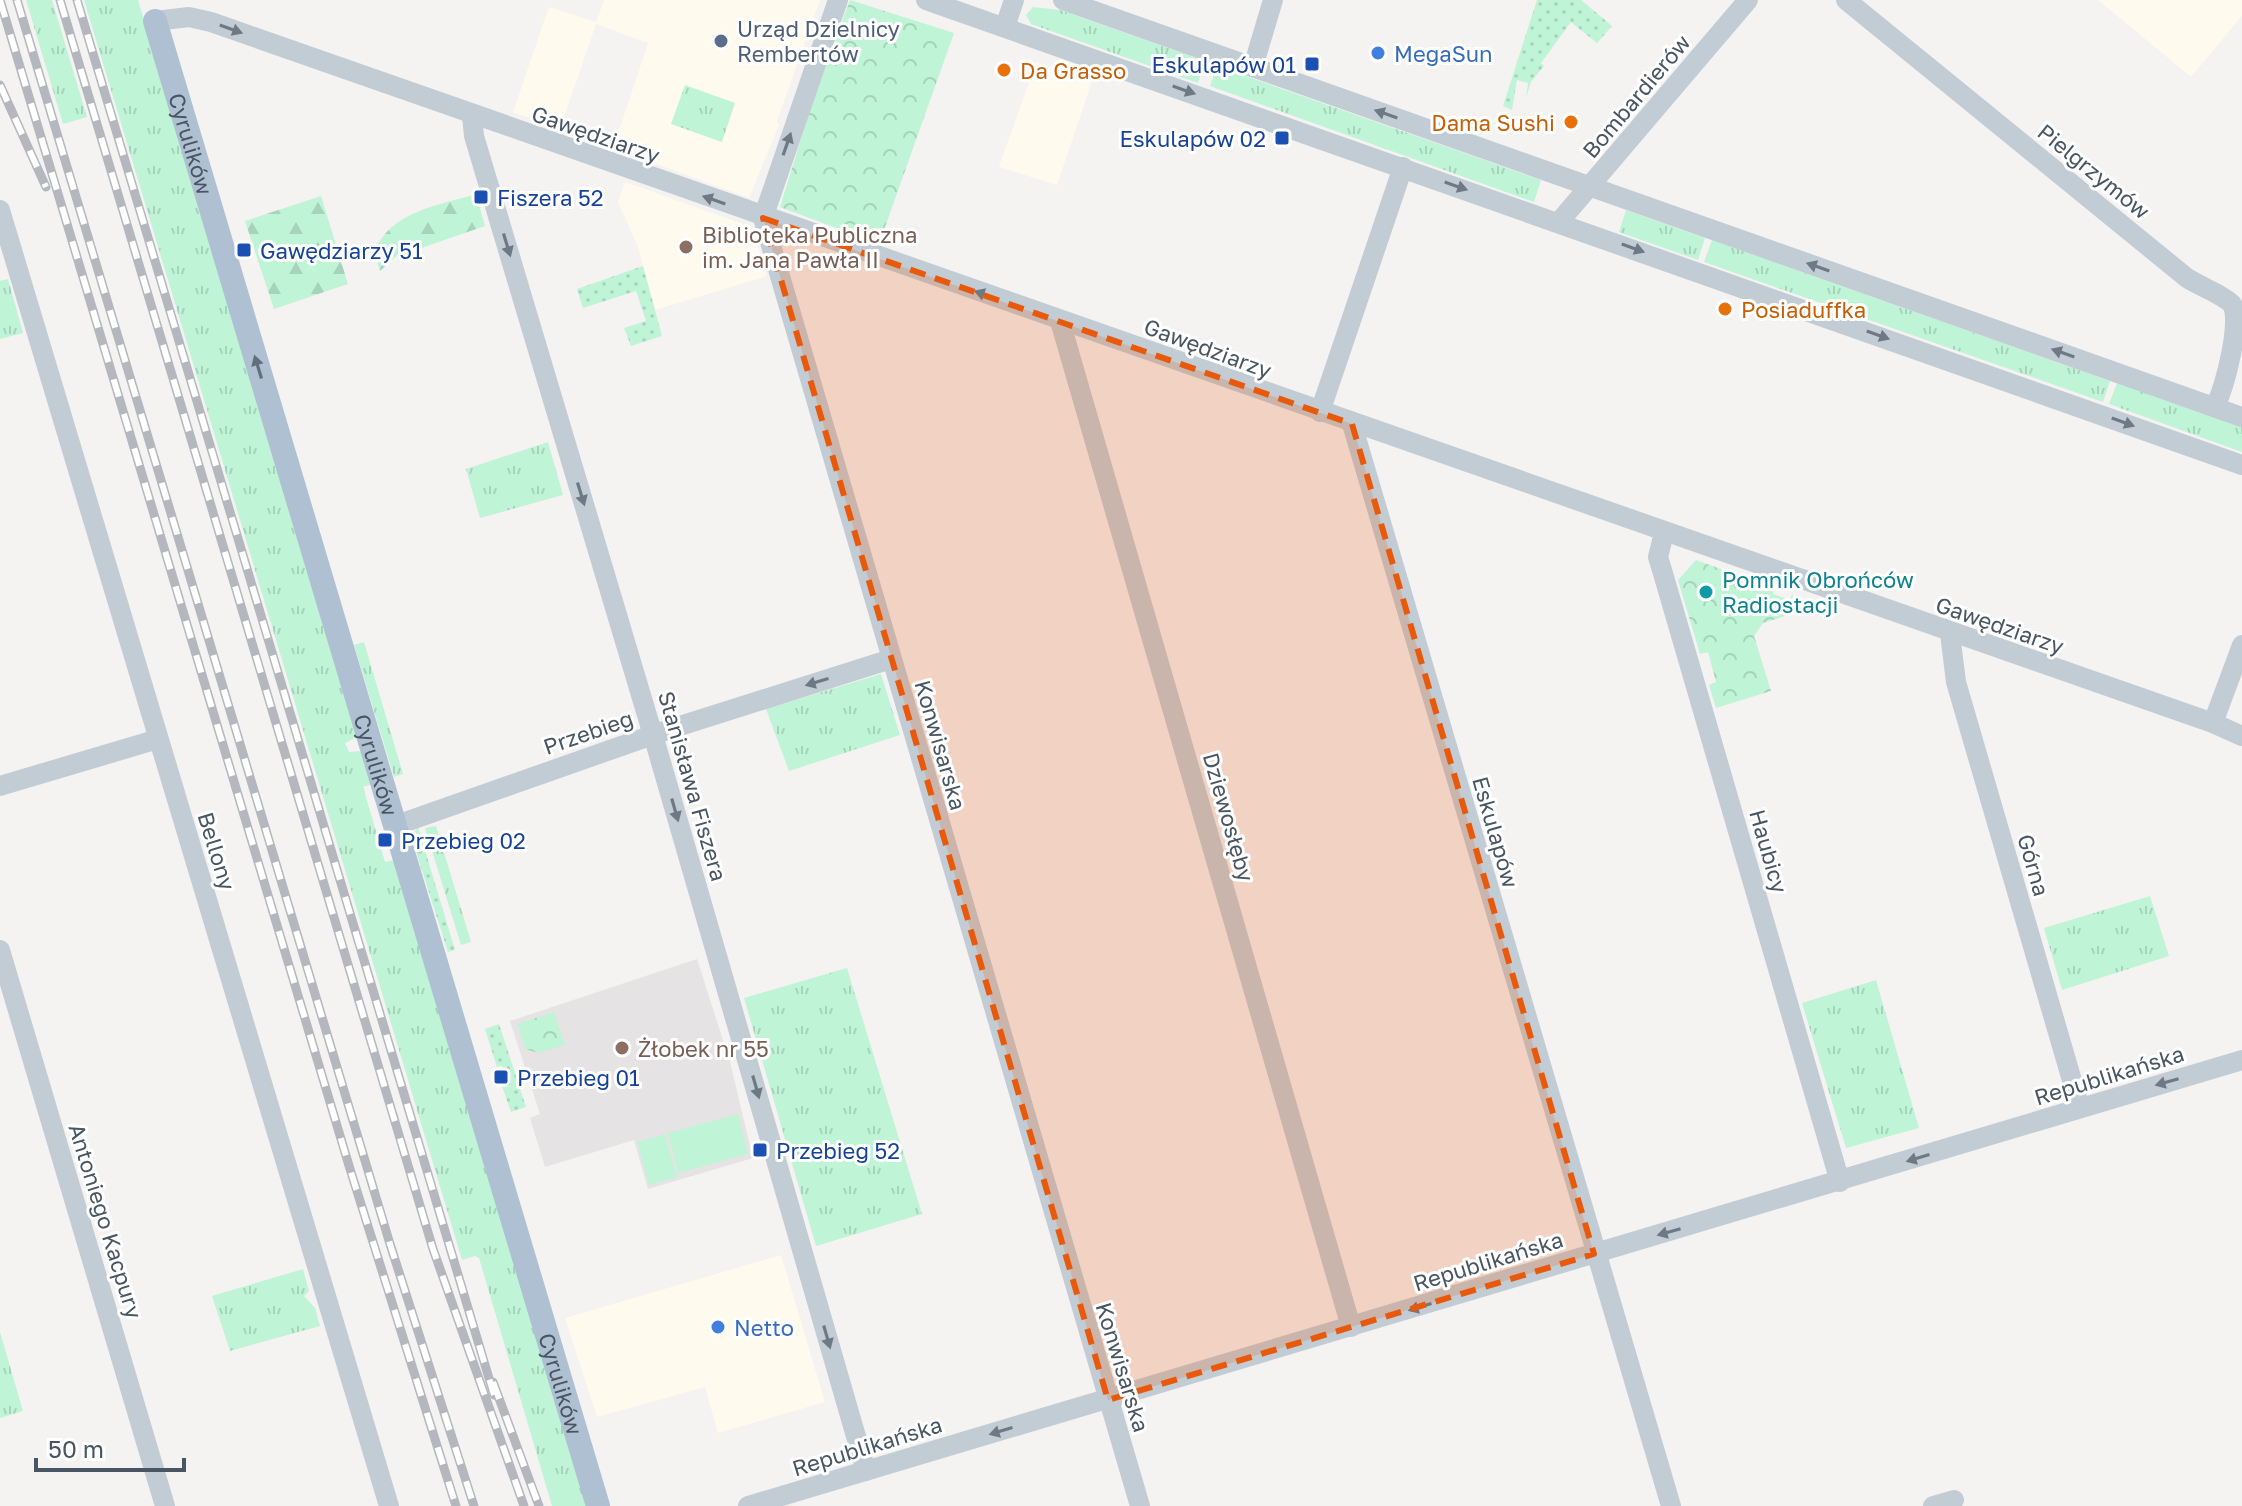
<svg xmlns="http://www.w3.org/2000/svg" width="2242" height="1506" viewBox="0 0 2242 1506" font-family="'Golos Text',sans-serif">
	<defs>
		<pattern id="grass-tufts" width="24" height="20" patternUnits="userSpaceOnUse" patternTransform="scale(2)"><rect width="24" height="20" fill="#bff4d6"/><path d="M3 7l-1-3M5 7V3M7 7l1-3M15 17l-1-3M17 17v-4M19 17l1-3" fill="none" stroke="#a6d3ba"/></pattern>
		<pattern id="forest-firs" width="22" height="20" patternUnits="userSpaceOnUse" patternTransform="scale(2)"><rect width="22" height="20" fill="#bff4d6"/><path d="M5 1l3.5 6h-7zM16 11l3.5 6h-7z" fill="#a6d3ba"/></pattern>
		<pattern id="park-crowns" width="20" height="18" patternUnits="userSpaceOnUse" patternTransform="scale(2)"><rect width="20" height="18" fill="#bff4d6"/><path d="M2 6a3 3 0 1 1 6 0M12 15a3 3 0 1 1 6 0" fill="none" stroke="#a6d3ba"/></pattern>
		<pattern id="garden-dots" width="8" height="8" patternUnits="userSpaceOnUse" patternTransform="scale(2)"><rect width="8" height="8" fill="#bff4d6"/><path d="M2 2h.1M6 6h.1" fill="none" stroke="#a6d3ba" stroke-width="1.8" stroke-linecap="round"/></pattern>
	</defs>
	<rect width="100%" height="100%" fill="#f5f2f2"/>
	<g fill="#fefaed">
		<polygon points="604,0 820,0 777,121 779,125 749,198 613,148 648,43 596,24 560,129 513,112 549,7 596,22"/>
		<polygon points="2098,0 2242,0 2242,16 2191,77"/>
		<polygon points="1036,62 1092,82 1057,185 999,167"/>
		<polygon points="625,182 751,227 767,276 655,310 638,247 618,202"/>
		<polygon points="781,1255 825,1402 718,1433 705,1387 597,1417 565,1318"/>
	</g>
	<polygon fill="#e6e3e4" points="697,959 730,1062 753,1158 648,1189 634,1140 545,1167 530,1118 540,1114 510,1021"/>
	<g fill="url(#grass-tufts)">
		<polygon points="26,0 52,0 87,117 63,124"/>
		<polygon points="84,0 138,0 357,737 345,743 349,752 361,751 372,784 363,787 385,862 394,860 587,1506 552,1506 479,1258 475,1256 462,1260"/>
		<polygon points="1033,7 1060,10 1205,61 1198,83 1031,24 1026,15"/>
		<polygon points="1217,66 1541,180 1534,202 1210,86"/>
		<polygon points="685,85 735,103 722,142 671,124"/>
		<polygon points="1626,210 1705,238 1698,260 1619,232"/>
		<polygon points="1712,240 2110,381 2103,402 1704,262"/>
		<polygon points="8,279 23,333 0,339 0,281"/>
		<polygon points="2117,383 2242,427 2242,452 2109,404"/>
		<polygon points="548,442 563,495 480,518 466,469"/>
		<polygon points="364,642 403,774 394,777 354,645"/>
		<polygon points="881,674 900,735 789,771 766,709"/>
		<polygon points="436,826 471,942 461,945 425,828"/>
		<polygon points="2150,896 2169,956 2062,990 2044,928"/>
		<polygon points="847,968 922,1214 816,1246 744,998"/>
		<polygon points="1876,980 1919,1128 1846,1148 1802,1003"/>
		<polygon points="303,1269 309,1291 304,1296 315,1308 320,1326 230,1351 212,1296"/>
		<polygon points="0,1332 23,1411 0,1418"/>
	</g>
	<g fill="url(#forest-firs)">
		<path d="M476,194l9,32 -90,31 -15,14 -6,-19c17,-41 63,-46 102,-58z"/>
		<polygon points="321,196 348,284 274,309 245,221"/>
	</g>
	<g fill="url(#park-crowns)">
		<polygon points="850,0 954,33 879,244 780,207 813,100"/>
		<polygon points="1696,560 1729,572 1727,579 1751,587 1755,575 1760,574 1774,581 1773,594 1790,600 1792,594 1798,612 1763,623 1754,636 1771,691 1716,708 1709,685 1716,682 1708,652 1700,654 1678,580"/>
		<polygon points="554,1012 565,1045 538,1053 526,1049 517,1024"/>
	</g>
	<g fill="url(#garden-dots)">
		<polygon points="1537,0 1581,0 1612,26 1597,43 1571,22 1541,63 1544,66 1531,82 1526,98 1528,83 1517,80 1512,110 1503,106"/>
		<polygon points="643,266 662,336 631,346 624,328 646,321 636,291 583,308 577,289"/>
		<polygon points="418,827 455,950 448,952 411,836"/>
		<polygon points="499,1024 526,1107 511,1112 502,1086 508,1084 502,1066 497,1067 485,1029"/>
	</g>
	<g fill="#bff4d6">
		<polygon points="738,1114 748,1154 678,1173 668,1133"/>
		<polygon points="665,1134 677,1177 649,1185 637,1142"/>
	</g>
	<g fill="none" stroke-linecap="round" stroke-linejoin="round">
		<g stroke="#c2ccd5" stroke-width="20">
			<polyline points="838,0 763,218 1140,1506"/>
			<polyline points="926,0 2242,465"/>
			<polyline points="1063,0 2242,417"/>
			<path d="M1846,0l341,278c14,9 33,15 45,26 10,18 -7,82 -17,103"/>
			<polyline points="155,21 189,17 211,22 2213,723 2242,736"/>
			<polyline points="1005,27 1014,0"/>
			<polyline points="1253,67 1273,0"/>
			<polyline points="472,116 474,136 658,752 866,1471"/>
			<polyline points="0,210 389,1506"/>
			<polyline points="1559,222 1748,0"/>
			<polyline points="1060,321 1351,1327"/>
			<polyline points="1320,412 1403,167"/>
			<polyline points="1352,424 1671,1506"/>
			<polyline points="1664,533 1658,557 1662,570 1840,1182"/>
			<polyline points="1950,634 1956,682 2080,1108"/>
			<polyline points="2213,723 2242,645"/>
			<polyline points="0,786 158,739"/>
			<polyline points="394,826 664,731 891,659"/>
			<polyline points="0,950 165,1506"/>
			<polyline points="748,1506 2242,1060"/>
			<polyline points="1933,1506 1954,1500"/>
		</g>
		<path stroke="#b0c0d3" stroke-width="24" id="s1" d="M155,21l443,1485"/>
		<g stroke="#b4b7bd" stroke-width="9">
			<g id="rail">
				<polyline points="0,0 350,1169 456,1506"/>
				<polyline points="17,0 390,1244 474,1506"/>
				<polyline points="60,0 433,1249 524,1506"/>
				<polyline points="77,0 494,1395"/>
				<polyline points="0,85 46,187"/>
				<polyline points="493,1382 539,1506"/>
			</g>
		</g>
		<use href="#rail" stroke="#fff" stroke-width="6" stroke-dasharray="18" stroke-linecap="butt"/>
	</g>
	<defs><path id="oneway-solid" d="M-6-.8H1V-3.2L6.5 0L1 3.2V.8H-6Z" transform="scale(2)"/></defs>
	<g fill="#6d7984">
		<use href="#oneway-solid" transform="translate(231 29) rotate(20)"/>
		<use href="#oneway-solid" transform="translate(1184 90) rotate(19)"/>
		<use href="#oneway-solid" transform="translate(1386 114) rotate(-161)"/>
		<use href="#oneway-solid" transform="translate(787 144) rotate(-71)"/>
		<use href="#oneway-solid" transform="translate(1456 186) rotate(19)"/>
		<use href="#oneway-solid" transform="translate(714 200) rotate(-161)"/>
		<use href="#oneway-solid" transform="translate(507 245) rotate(73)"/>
		<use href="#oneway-solid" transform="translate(1633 248) rotate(20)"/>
		<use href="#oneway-solid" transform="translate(1818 267) rotate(-161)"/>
		<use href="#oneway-solid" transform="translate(986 295) rotate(-161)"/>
		<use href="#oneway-solid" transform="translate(1878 335) rotate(20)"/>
		<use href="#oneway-solid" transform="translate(2063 353) rotate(-161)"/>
		<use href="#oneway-solid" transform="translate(2123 422) rotate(20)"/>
		<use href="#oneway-solid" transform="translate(581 494) rotate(73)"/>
		<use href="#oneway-solid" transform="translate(817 682) rotate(163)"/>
		<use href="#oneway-solid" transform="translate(675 810) rotate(74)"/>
		<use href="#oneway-solid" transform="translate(2167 1082) rotate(164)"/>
		<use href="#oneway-solid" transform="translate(756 1087) rotate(74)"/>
		<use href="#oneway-solid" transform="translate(1918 1158) rotate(163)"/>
		<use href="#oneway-solid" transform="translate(1669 1232) rotate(164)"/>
		<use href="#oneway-solid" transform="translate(1420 1307) rotate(163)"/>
		<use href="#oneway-solid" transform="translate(827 1337) rotate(74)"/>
		<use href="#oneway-solid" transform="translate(1001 1431) rotate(163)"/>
	</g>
	<use fill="#62707e" href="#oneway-solid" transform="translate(258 367) rotate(-107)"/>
	<path fill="#e8590c" fill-opacity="0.2" stroke="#e8590c" stroke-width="6" stroke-dasharray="16 10" stroke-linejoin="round" d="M763,218l589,206 242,830 -486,146z"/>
	<circle fill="#5c6f8a" stroke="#fff" stroke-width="3" cx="721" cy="41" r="8"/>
	<g fill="#3f7fe0" stroke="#fff" stroke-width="3">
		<circle cx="1378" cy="53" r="8"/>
		<circle cx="718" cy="1327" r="8"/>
	</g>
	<g fill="#1a4fb4" stroke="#fff" stroke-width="3">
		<rect x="1304" y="56" width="16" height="16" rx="4"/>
		<rect x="1274" y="130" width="16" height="16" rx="4"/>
		<rect x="473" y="189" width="16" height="16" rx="4"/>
		<rect x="236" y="242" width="16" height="16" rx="4"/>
		<rect x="377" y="832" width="16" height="16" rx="4"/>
		<rect x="493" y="1069" width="16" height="16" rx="4"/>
		<rect x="752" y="1142" width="16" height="16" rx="4"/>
	</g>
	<g fill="#e8710a" stroke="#fff" stroke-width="3">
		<circle cx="1004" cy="70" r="8"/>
		<circle cx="1571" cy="122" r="8"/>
		<circle cx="1725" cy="309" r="8"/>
	</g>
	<g fill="#8d6e63" stroke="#fff" stroke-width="3">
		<circle cx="686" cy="247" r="8"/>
		<circle cx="622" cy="1048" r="8"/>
	</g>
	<circle fill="#0f9aa8" stroke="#fff" stroke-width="3" cx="1706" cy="592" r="8"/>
	<g text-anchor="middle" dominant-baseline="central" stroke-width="6" stroke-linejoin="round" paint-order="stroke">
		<g font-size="22" fill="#4e5e75" stroke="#fff" text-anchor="start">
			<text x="737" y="28">Urząd Dzielnicy<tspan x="737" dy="25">Rembertów</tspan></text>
		</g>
		<g font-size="22" fill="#366cbe" stroke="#fff" text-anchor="start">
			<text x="1394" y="53">MegaSun</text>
			<text x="734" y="1327">Netto</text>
		</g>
		<g font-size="22" fill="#164399" stroke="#fff" text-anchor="start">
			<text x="1296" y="64" text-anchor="end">Eskulapów 01</text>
			<text x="1266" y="138" text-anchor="end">Eskulapów 02</text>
			<text x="497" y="197">Fiszera 52</text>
			<text x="260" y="250">Gawędziarzy 51</text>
			<text x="401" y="840">Przebieg 02</text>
			<text x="517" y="1077">Przebieg 01</text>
			<text x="776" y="1150">Przebieg 52</text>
		</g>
		<g font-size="22" fill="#c56008" stroke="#fff" text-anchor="start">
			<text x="1020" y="70">Da Grasso</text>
			<text x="1555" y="122" text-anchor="end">Dama Sushi</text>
			<text x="1741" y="309">Posiaduffka</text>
		</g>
		<g font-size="22" fill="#485562" stroke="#fff">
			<text transform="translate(1636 96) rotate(-50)">Bombardierów</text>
			<text transform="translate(596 134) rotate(19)">Gawędziarzy</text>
			<text stroke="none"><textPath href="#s1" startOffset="128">Cyrulików</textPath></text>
			<text transform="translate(2094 171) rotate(39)">Pielgrzymów</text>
			<text transform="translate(1208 348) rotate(20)">Gawędziarzy</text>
			<text transform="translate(2000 625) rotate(19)">Gawędziarzy</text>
			<text transform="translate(588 732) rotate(-19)">Przebieg</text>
			<text transform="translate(941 745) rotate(74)">Konwisarska</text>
			<text stroke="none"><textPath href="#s1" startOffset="776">Cyrulików</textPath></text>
			<text transform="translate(693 786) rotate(74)">Stanisława Fiszera</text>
			<text transform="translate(1229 817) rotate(74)">Dziewosłęby</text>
			<text transform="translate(1496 832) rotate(74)">Eskulapów</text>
			<text transform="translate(217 851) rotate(73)">Bellony</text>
			<text transform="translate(1769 851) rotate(74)">Haubicy</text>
			<text transform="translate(2034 865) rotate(74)">Górna</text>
			<text transform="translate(2109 1075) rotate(-17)">Republikańska</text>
			<text transform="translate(106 1221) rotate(73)">Antoniego Kacpury</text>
			<text transform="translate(1488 1261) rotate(-17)">Republikańska</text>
			<text transform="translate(1123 1367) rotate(73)">Konwisarska</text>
			<text stroke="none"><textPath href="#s1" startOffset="1422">Cyrulików</textPath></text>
			<text transform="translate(867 1446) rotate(-17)">Republikańska</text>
		</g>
		<g font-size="22" fill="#785e54" stroke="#fff" text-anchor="start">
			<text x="702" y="234">Biblioteka Publiczna<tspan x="702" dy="25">im. Jana Pawła II</tspan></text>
			<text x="638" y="1048">Żłobek nr 55</text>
		</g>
		<g font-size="22" fill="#0d838f" stroke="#fff" text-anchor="start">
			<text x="1722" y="579">Pomnik Obrońców<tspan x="1722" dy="25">Radiostacji</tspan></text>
		</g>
	</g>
	<path d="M36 1458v12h148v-12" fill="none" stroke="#485562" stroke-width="4"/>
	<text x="48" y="1458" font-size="24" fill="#485562" stroke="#ffffff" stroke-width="6" paint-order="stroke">50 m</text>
</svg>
